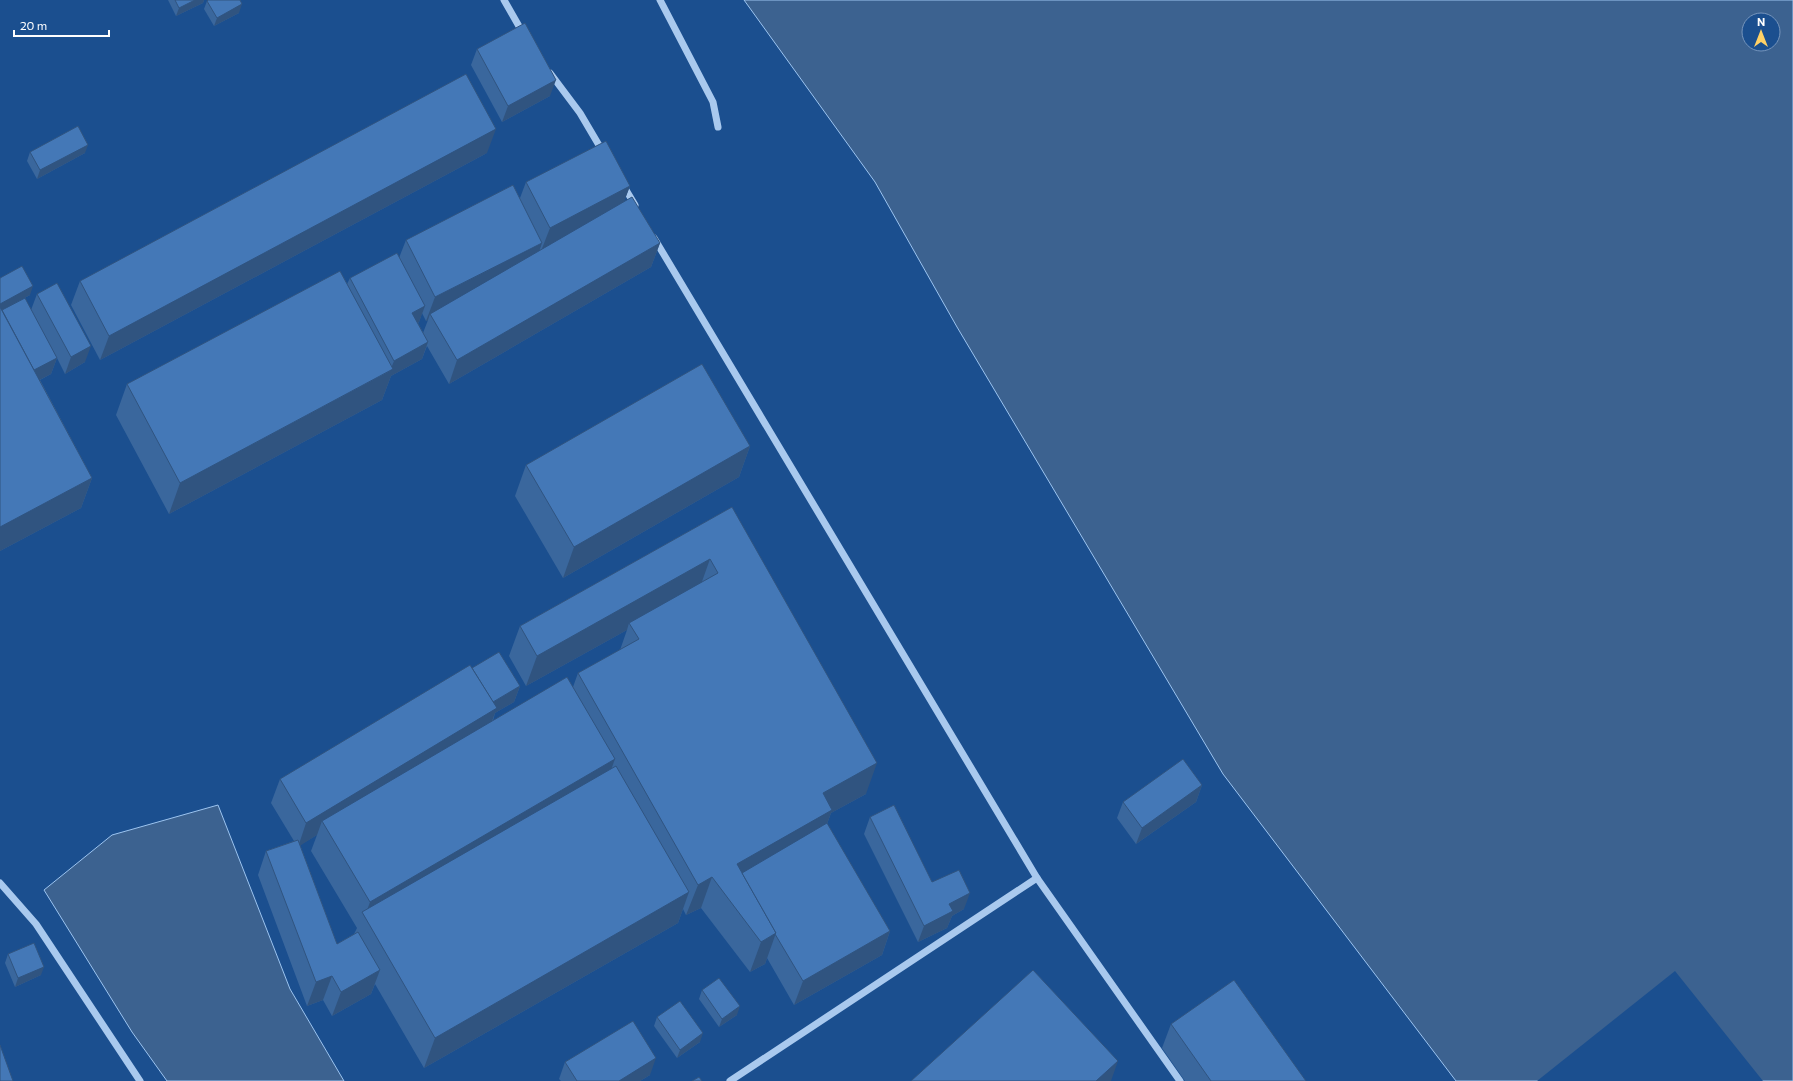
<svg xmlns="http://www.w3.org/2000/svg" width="1793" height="1081" viewBox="0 0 1793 1081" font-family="Commissioner,sans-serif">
	<rect width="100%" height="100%" fill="#1b4f8f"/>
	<g fill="#3c6290" stroke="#9cc4f0" fill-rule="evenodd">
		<path d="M744,0h1049v1081h-337l-233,-307 -266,-447 -82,-145zM1749,20h24v24h-24z"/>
		<polygon points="218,805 290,989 344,1081 167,1081 132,1032 44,890 112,835"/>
	</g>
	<polygon fill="#1b4f8f" points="1675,971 1763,1081 1537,1081"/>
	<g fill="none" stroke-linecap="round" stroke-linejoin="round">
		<g stroke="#a9c9ee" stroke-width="7">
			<polyline points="504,0 524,35"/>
			<polyline points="660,0 713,102 718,127"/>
			<polyline points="550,73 580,113 603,152"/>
			<polyline points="623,185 635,205"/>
			<polyline points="654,238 1037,878 1180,1081"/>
			<polyline points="0,883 36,924 140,1081"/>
			<polyline points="730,1081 1037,878"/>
		</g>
	</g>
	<g fill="#3a679d" fill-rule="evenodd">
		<polygon points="168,0 204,0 203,3 176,16"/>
		<polygon points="207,1 239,13 214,26 204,9"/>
		<polygon points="477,49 550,96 502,122 471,65"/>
		<polygon points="30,152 85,153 37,179 27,161"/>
		<polygon points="487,153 100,360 71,305 80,281"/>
		<path d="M526,182l104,4 -6,15 36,42 -9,24 -202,117 -22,-38 -5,13 -31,17 -9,24 -213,114 -53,-99 11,-31 220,-100 3,-6 49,-20 7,-18 114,-42zM422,313l4,8 2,-1 -5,13 -5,-10 1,-1z"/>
		<polygon points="0,278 30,295 2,310 31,310 37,294 85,362 65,374 57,358 51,374 40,380 92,478 81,508 0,551"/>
		<polygon points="750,446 739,477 563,578 515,496 526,465"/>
		<path d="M732,507l134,287 -35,19 -4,11 63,107 -8,24 -88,50 -27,-47 -2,6 -15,8 -49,-64 -15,7 -3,-6 -5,14 -254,145 -49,-84 -4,10 -39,22 -9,-16 -16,6 -49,-131 8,-24 28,-10 -23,-38 9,-24 192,-111 48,18 -6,16 -19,11 -2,8 80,-34 5,-14 42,-23 7,-20 -101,56 -17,-30 11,-30zM317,835l-6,16 46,77 -3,6 -17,10 -37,-99z"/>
		<polygon points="1202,785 1196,802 1136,844 1117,818 1123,802"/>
		<polygon points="870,817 932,882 964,909 952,916 947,928 918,942 864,834"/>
		<polygon points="8,954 41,975 15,987 5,963"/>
		<polygon points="702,990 737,1015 719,1027 699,999"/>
		<polygon points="657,1017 700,1042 677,1058 654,1026"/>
		<polygon points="1171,1024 1306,1081 1185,1081 1162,1048"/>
		<polygon points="565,1062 650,1075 640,1081 561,1081 559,1079"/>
	</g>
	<g fill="#305480">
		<polygon points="195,0 204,0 203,3 176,16 179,8"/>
		<polygon points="242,4 239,13 214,26 217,18"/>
		<polygon points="556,80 550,96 502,122 508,106"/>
		<polygon points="496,129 487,153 100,360 109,336"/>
		<polygon points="88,145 85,153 37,179 40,170"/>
		<polygon points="630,186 621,210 541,251 550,228"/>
		<polygon points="542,243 534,267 430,314 428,320 426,321 435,297"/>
		<polygon points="660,243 651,267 449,384 457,360"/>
		<polygon points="33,286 30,295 0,311 0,304"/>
		<polygon points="425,306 419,322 406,329 412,313"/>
		<polygon points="428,342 422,359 391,376 382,400 169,514 180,483 390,371 394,361"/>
		<polygon points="91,346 85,362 65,374 71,357"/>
		<polygon points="57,358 51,374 26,387 32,371"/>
		<polygon points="750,446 739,477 563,578 574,547"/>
		<polygon points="92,478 81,508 0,551 0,527"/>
		<polygon points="710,559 699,590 629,623 627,630 526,686 537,656"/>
		<polygon points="520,686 514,702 495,713 488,732 322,821 317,835 298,847 306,823 492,703"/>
		<polygon points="615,759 604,789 365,916 370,902"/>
		<polygon points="877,763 866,794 831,813 821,840 735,889 737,864 823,793"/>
		<polygon points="1202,785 1196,802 1136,844 1142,828"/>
		<polygon points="712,877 701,908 686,915 698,885"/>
		<polygon points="689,892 678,923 424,1068 435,1038"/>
		<polygon points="970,893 964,909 952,916 947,928 918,942 924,926 949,904"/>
		<polygon points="890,931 882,955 794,1005 803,981"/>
		<polygon points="776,933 765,964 750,972 761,942"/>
		<polygon points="44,967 41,975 15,987 18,978"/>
		<polygon points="380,970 371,994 332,1016 341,992"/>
		<polygon points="332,976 323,1000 307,1006 316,982"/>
		<polygon points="740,1006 737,1015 719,1027 722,1019"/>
		<polygon points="703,1033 700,1042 677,1058 680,1050"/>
		<polygon points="656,1058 650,1075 640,1081 619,1081"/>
		<polygon points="1118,1061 1111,1081 1096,1081"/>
	</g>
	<g fill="#4478b7" stroke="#305480">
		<polygon points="175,0 195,0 179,8"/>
		<polygon points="208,0 240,0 242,4 217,18 207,1"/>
		<polygon points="525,23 556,80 508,106 477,49"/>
		<polygon points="466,74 496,129 109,336 80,281"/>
		<polygon points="78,126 88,145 40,170 30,152"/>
		<polygon points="606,141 630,186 550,228 526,182"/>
		<polygon points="513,185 542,243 435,297 406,240"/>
		<polygon points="632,197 660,243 457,360 430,314"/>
		<polygon points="397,253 425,306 412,313 428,342 394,361 350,278"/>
		<polygon points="22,266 33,286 0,304 0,278"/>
		<polygon points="340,271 393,369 180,483 127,384"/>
		<polygon points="57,283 91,346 71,357 37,294"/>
		<polygon points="25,298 57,358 34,370 2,310"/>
		<polygon points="0,307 92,478 0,527"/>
		<polygon points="702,364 750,446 574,547 526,465"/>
		<polygon points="732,507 877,763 823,793 832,810 737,864 776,933 761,942 712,877 698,885 578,673 639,639 629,623 718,573 710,559 537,656 520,626"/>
		<polygon points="499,652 520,686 493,702 472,668"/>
		<polygon points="470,665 497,708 306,823 280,779"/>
		<polygon points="567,677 615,759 370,902 322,821"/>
		<polygon points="1183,759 1202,785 1142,828 1123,802"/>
		<polygon points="616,766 689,892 435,1038 362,912"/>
		<polygon points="894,805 932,882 959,870 970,893 949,904 953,911 924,926 870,817"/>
		<polygon points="827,823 890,931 803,981 775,934 776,933 742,873"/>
		<polygon points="298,840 337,944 358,932 380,970 341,992 332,976 316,982 266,851"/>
		<polygon points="34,943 44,967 18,978 8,954"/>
		<polygon points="1033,970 1118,1061 1096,1081 911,1081"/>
		<polygon points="719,978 740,1006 722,1019 702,990"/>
		<polygon points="1234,980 1306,1081 1211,1081 1171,1024"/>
		<polygon points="680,1001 703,1033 680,1050 657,1017"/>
		<polygon points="633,1021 656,1058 619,1081 577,1081 565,1062"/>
		<polygon points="0,1045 13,1081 0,1081"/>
		<polygon points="699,1077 702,1081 692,1081"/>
	</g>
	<g transform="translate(1761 32)"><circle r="19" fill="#1b4f8f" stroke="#7695bc"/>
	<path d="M0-3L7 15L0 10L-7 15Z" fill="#ffd166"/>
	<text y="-6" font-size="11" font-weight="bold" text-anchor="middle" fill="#ffffff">N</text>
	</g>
	<path d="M14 30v6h95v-6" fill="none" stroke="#ffffff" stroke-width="2"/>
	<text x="20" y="30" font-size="12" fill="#ffffff" stroke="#1b4f8f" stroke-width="3" paint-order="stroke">20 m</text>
</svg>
